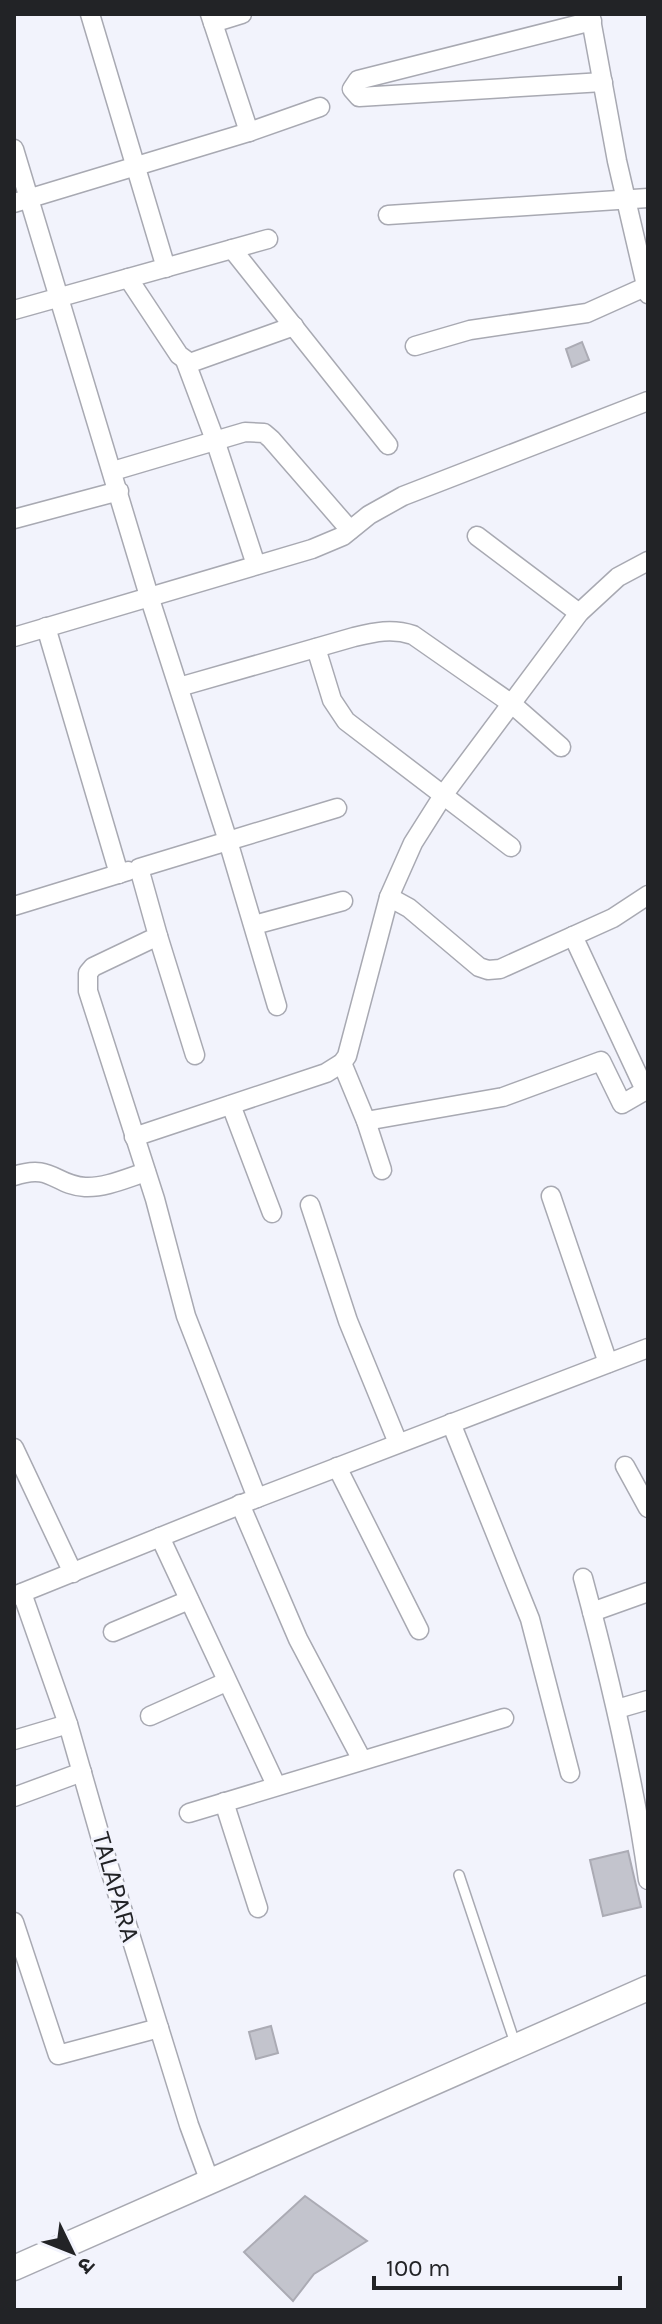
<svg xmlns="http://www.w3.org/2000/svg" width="662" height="2324" viewBox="0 0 662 2324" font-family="Karla,'Noto Sans Devanagari',sans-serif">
	<rect width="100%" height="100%" fill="#f2f3fc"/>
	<g fill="#c3c4cd" stroke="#ababb4" stroke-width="2">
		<polygon points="582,342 589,360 572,367 566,349"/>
		<polygon points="628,1851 641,1907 603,1916 590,1860"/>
		<polygon points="271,2026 278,2053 256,2059 249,2032"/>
		<polygon points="305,2196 367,2241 314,2274 293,2301 244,2252"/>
	</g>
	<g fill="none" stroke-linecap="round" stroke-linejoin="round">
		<g stroke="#a8a9b2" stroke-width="12">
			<polyline id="service" points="459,1875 516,2046"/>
		</g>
		<g stroke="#a8a9b2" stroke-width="21">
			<g id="minor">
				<polyline points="90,14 166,268"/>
				<polyline points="210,14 249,132"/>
				<polyline points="590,14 617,161 648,294"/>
				<polyline points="592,21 358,80 352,89 359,97 603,82"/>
				<polyline points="213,23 242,14"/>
				<polyline points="14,149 149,596 228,841 337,808"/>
				<polyline points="14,203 249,132 320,107"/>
				<polyline points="388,215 648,198"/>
				<polyline points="232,249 388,445"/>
				<polyline points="128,278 179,355 190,363 294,326"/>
				<polyline points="14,310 268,239"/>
				<polyline points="415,346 470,330 587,313 645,287"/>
				<polyline points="185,360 215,440 256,565"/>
				<polyline points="113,471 245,432 264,433 271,439 350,530"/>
				<polyline points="14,519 119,491"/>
				<polyline points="477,536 579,613"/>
				<polyline points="46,627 119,874"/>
				<polyline points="14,637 312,549 343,536 369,515 403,496 648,401"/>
				<polyline points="316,648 332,700 346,721 511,847"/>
				<path d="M179,687l175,-50c21,-5 38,-9 59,-2l99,69 49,43"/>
				<polyline points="389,897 409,908 479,967 488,970 500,969 613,918 648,895"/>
				<polyline points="14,906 128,871"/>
				<polyline points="254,925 343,901"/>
				<polyline points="158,936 195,1055"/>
				<polyline points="573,936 645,1090"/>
				<polyline points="342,1063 366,1121 382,1170"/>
				<polyline points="231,1105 272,1213"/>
				<polyline points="366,1121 503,1097 601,1061 622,1104 648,1089"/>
				<polyline points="134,1137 326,1073 342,1063 347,1056 389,897 413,843 444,794 579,613 618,577 648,561"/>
				<path d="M14,1176c38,-13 40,9 71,11 20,1 42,-9 61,-15"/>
				<polyline points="551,1196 608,1363"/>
				<polyline points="310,1205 348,1321 398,1443"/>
				<polyline points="451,1423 530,1619 570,1773"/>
				<polyline points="14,1448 73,1573"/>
				<polyline points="625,1466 648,1508"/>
				<polyline points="337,1467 419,1630"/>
				<polyline points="257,1498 648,1348"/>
				<polyline points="240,1504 298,1639 362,1760"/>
				<polyline points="160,1537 276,1785"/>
				<path d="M583,1578c27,100 51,200 65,302"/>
				<polyline points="22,1593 68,1724 107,1860 189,2125 210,2182"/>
				<polyline points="14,1596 257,1498 186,1316 155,1199 88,991 88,973 93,967 158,936 139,868 228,841 277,1006"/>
				<polyline points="592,1612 648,1592"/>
				<polyline points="113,1632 189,1600"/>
				<polyline points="617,1709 648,1700"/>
				<polyline points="150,1716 226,1682"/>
				<polyline points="14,1740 68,1724"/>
				<polyline points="14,1797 82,1772"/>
				<polyline points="224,1802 258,1908"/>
				<polyline points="189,1813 504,1718"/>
				<polyline points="14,1922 58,2055 159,2028"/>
			</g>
		</g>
		<g stroke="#a8a9b2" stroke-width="27">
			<polyline id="secondary" points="14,2268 648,1988"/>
		</g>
		<use href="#service" stroke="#fff" stroke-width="9"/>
		<use href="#minor" stroke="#fff" stroke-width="18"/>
		<use href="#secondary" stroke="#fff" stroke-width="24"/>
	</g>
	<g text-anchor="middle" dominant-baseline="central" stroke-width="6" stroke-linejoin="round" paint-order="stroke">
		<g font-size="26" fill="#222326" stroke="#f2f3fc">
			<text transform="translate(116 1887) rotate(74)">TALAPARA</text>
		</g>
	</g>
	<rect width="662" height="2324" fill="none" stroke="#222326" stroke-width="32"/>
	<g transform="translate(72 2252) rotate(133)" stroke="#f2f3fc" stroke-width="6" paint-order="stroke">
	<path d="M0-6L14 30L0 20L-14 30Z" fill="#222326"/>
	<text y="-12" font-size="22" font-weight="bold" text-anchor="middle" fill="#222326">उ</text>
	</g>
	<path d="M374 2276v12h246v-12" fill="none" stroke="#222326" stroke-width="4"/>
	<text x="386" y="2276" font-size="24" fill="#222326" stroke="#f2f3fc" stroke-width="6" paint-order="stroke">100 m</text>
</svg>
